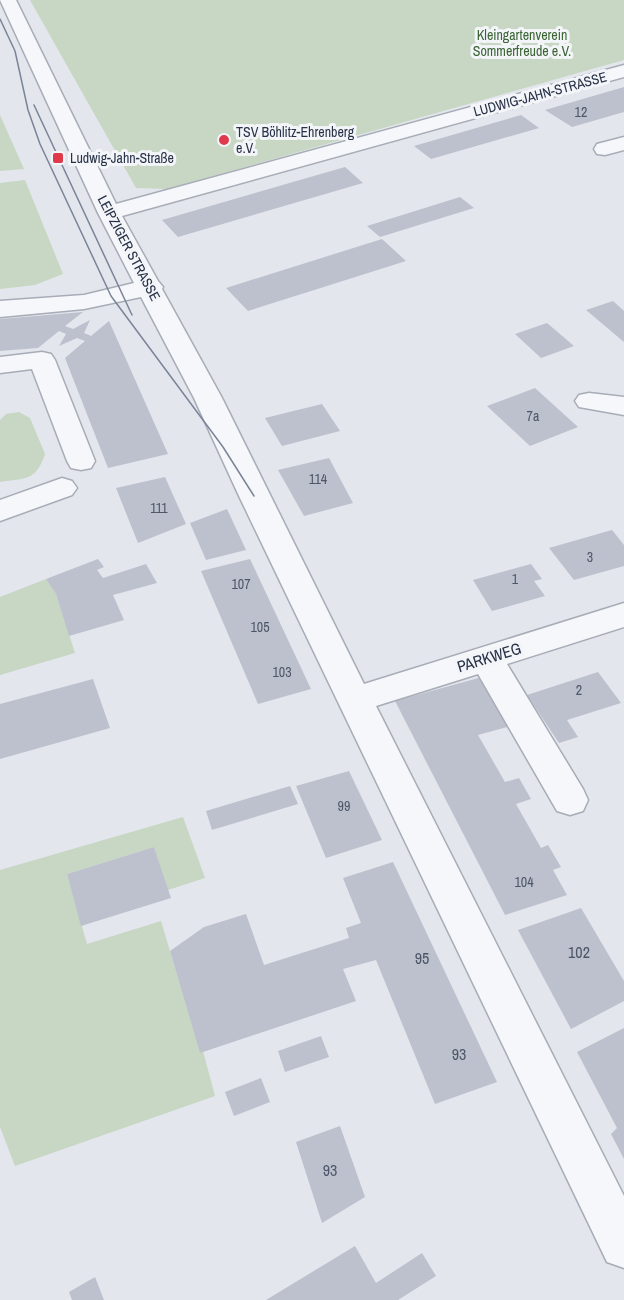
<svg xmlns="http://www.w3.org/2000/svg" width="624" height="1300" viewBox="0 0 624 1300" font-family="'Archivo Narrow',sans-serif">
	<rect width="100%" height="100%" fill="#e3e6ec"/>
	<g fill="#c7d7c3">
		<polygon points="30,0 624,0 624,60 167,189 136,188"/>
		<polygon points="0,115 24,169 0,171"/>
		<polygon points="25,180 63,274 35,285 0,289 0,183"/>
		<path d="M19,412l11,6 15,36c-9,27 -19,24 -45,28v-62l6,-6z"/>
		<polygon points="46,579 56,594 75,653 0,675 0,597"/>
		<polygon points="183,817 205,878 168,890 154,847 67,874 87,944 161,921 200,1052 203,1051 215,1096 15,1166 0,1127 0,870"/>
	</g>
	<g fill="#bcc1cd">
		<polygon points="624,87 624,112 572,127 545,110"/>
		<polygon points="521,115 539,128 431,159 414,146"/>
		<polygon points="345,167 363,183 178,237 162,220"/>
		<polygon points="460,197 474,208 380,237 367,226"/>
		<polygon points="382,239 406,261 248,311 226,288"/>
		<polygon points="613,301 624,311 624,342 586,310"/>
		<polygon points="83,312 65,326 73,329 90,320 84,333 91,336 109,321 168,454 108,468 65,358 85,341 77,338 59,346 66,334 59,331 38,348 0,351 0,319"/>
		<polygon points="547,323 574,346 541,358 515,334"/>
		<polygon points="535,388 578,427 530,446 487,406"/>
		<polygon points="322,404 340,431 282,446 265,418"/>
		<polygon points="329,458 353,503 304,516 278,470"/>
		<polygon points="165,477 186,524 138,543 116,488"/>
		<polygon points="227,509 246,550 206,560 190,523"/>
		<polygon points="612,530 624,545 624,566 574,580 549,548"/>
		<polygon points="98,559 104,567 97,570 103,578 146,564 157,583 113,595 124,620 69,636 56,594 46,579"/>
		<polygon points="250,559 311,689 258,704 201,571"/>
		<polygon points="531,564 542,579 534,581 545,596 492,611 473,580"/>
		<polygon points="598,672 621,703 567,720 578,737 559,743 527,695"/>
		<polygon points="482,677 511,726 478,735 505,782 519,778 531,799 516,804 541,848 548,845 561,867 553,870 567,895 505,915 395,701"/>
		<polygon points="93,679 110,728 0,759 0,704"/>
		<polygon points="349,771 382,840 326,858 296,786"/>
		<polygon points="290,786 298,804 212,830 206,811"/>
		<polygon points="154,847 171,898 81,926 67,874"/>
		<polygon points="393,862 497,1082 435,1104 376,960 343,969 356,1001 200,1053 170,951 204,927 246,914 264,965 349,938 346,928 361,923 343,878"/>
		<polygon points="581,908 624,981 624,1001 571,1029 518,930"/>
		<polygon points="624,1028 624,1159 611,1134 617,1128 577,1052"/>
		<polygon points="321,1036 329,1057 285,1072 278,1051"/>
		<polygon points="261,1078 270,1102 234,1116 225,1092"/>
		<polygon points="340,1126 365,1197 322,1223 296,1142"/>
		<polygon points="355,1246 376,1283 422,1253 436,1276 398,1300 266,1300"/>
		<polygon points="95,1277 104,1300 72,1300 69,1292"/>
	</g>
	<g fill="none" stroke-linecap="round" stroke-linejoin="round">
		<g stroke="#a7acb7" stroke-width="3">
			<g id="minor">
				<polygon points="0,0 16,0 116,204 624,65 624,77 122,216 158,281 163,287 162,289 222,398 364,684 624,603 624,627 507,664 583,789 588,800 583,811 570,815 557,811 478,674 376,706 624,1196 624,1268 607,1262 239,496 194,398 141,297 84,309 0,317 0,301 84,295 134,283 98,213"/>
				<polygon points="624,137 624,150 605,155 597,154 594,149 597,144"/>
				<polygon points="42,352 51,354 55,360 95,461 91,468 81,470 71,468 67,461 32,369 0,373 0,357"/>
				<polygon points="589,393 624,397 624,415 579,407 575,401 579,395"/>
				<polygon points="62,478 72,481 77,488 72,495 0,521 0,500"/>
			</g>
		</g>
		<use href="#minor" fill="#f6f7fa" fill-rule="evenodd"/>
		<g stroke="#7a8498" stroke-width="1.5">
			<polyline points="0,19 15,51 28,110 40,144 111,296 223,447 254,496"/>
			<polyline points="34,105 132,315"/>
		</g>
	</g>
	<g fill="#de3a4b" stroke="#f3f5f9" stroke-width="2">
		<circle cx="224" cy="140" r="6"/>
		<rect x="52" y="152" width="12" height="12" rx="3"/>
	</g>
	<g text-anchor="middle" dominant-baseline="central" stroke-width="6" stroke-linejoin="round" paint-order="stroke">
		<g font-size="14" fill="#3a6434" stroke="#f3f5f9">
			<text x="522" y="35">Kleingartenverein<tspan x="522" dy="16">Sommerfreude e.V.</tspan></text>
		</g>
		<g font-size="14" fill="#283247" stroke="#f3f5f9">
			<text transform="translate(540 94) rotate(-15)">LUDWIG-JAHN-STRASSE</text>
			<text transform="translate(129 248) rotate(62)">LEIPZIGER STRASSE</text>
		</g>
		<g font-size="14" fill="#4d5668">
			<text x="581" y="112">12</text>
			<text x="533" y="416">7a</text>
			<text x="318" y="479">114</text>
			<text x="159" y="508">111</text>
			<text x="590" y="557">3</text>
			<text x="515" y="579">1</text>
			<text x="241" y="584">107</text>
			<text x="260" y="627">105</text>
			<text x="282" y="672">103</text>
			<text x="579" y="690">2</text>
			<text x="344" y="806">99</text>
			<text x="524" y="882">104</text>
		</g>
		<g font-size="14" fill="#283247" stroke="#f3f5f9" text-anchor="start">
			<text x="236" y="132">TSV Böhlitz-Ehrenberg<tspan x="236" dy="16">e.V.</tspan></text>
			<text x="70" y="158">Ludwig-Jahn-Straße</text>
		</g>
		<g font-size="16" fill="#283247" stroke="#f3f5f9">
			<text transform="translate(489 657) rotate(-17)">PARKWEG</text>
		</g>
		<g font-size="16" fill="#4d5668">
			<text x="579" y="952">102</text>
			<text x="422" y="958">95</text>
			<text x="459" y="1054">93</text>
			<text x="330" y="1170">93</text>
		</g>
	</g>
</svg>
